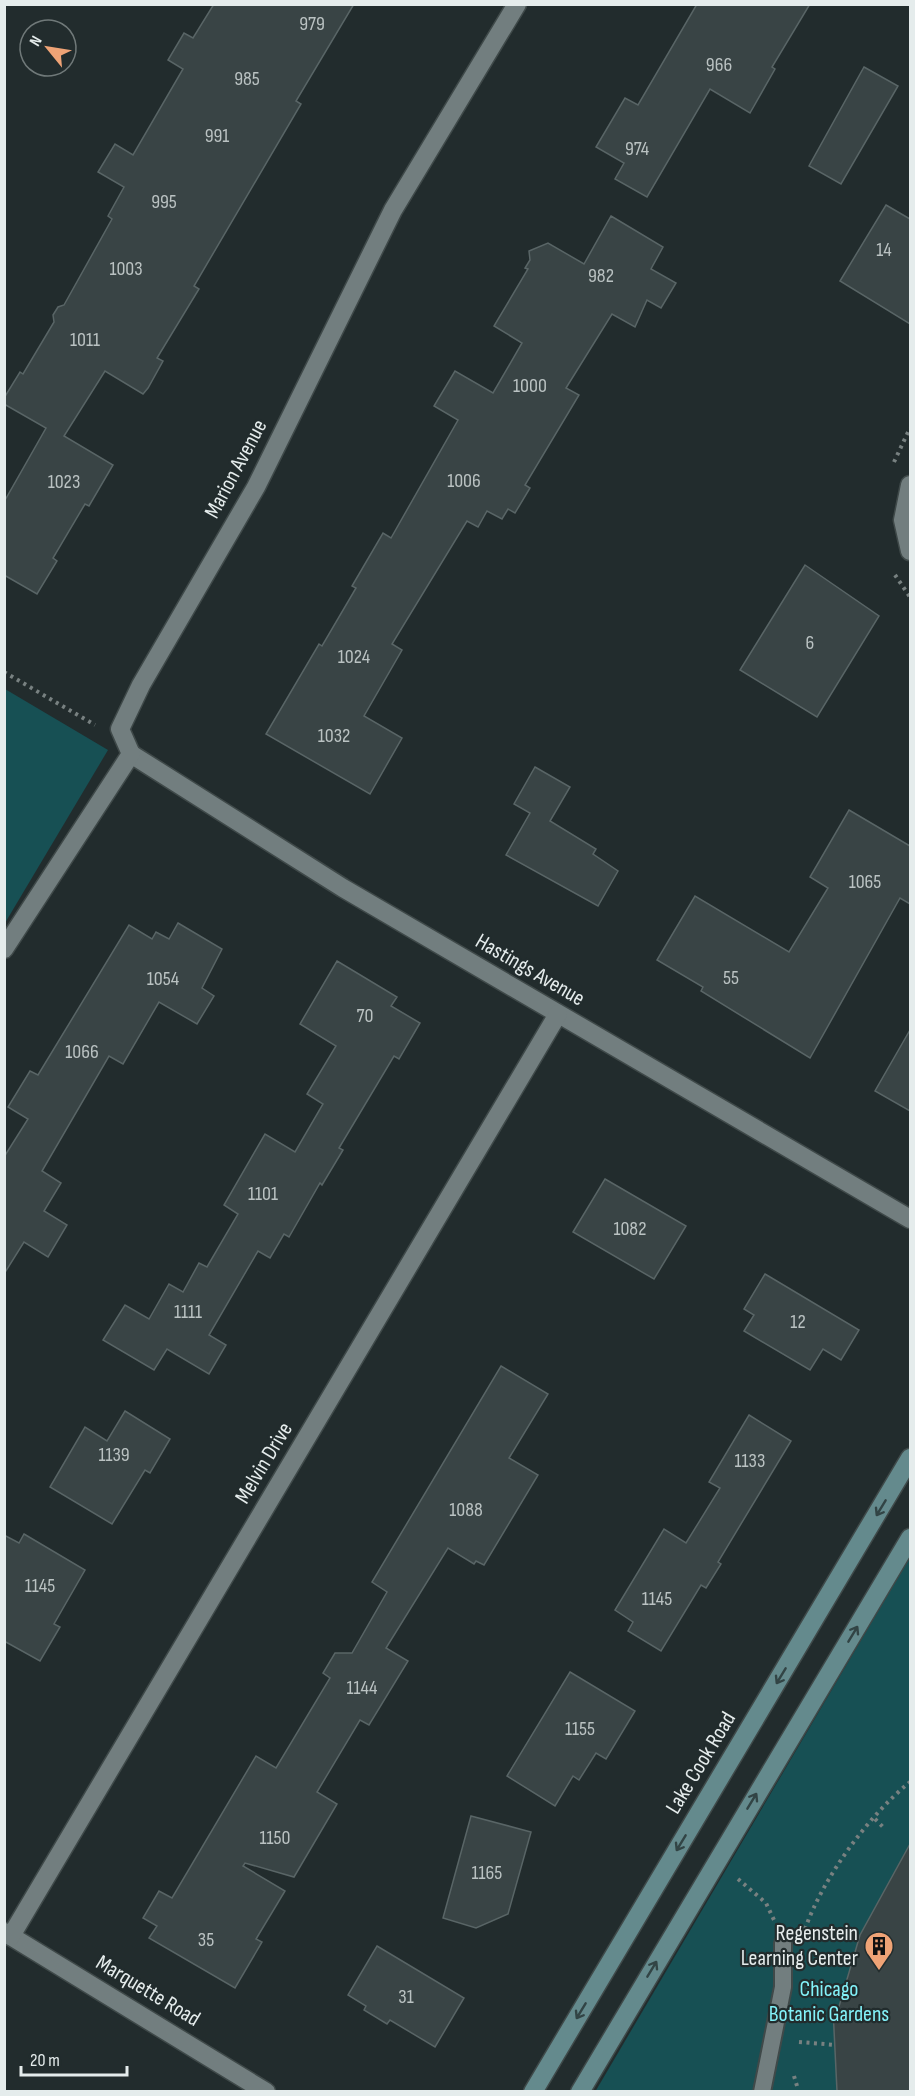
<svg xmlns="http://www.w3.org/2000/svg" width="915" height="2096" viewBox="0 0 915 2096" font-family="'Sofia Sans Condensed',sans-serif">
	<rect width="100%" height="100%" fill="#222c2d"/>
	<g fill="#175054">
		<polygon points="5,689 108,750 5,923"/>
		<polygon points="910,1557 910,2091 595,2092"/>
	</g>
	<g fill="#394445" stroke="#596566" stroke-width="1.5">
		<polygon points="214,4 354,4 296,101 301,104 194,286 199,289 157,358 163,361 148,388 143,394 105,371 64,436 113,465 89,506 85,504 53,558 57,561 37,594 4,575 4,502 46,428 4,404 4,398 20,372 23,374 54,322 53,315 58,307 64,305 112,219 108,216 124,187 98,172 115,144 133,155 183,69 168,60 184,33 193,38"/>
		<polygon points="697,4 810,4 772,67 775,69 750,113 710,89 647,197 615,179 624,163 596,147 625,98 638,105"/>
		<polygon points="864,67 898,86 841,184 809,166"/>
		<polygon points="886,205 910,219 910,324 840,281"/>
		<polygon points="611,216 663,247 651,269 676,283 661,308 647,300 635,327 612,314 566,388 579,395 525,485 530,488 515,513 508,509 502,519 487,511 478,527 467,521 392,644 402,650 364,716 402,738 370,794 266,734 319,644 322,646 356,588 352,586 383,533 391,538 458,420 434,406 455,371 493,393 522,343 494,326 528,269 525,268 530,260 529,251 548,243 584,264"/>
		<polygon points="805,565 879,616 817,717 740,670"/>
		<polygon points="535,767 570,787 550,821 596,849 593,854 618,871 598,906 506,855 530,813 514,804"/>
		<polygon points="849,810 910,846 910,904 900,898 810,1058 701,991 703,987 657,960 695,896 789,952 828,888 810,877"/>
		<polygon points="178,923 222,949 202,988 214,996 197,1024 159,1002 123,1064 109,1056 42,1171 61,1183 44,1211 67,1225 48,1257 24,1242 4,1274 4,1157 28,1119 8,1107 30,1071 38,1075 129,925 152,939 156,932 169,939"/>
		<polygon points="337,961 397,997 391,1006 420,1023 399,1059 394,1056 339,1148 343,1150 322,1185 320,1183 289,1237 284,1234 270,1258 258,1251 209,1335 226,1345 209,1374 167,1349 154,1370 103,1340 125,1305 149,1319 169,1284 183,1292 199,1263 207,1267 238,1214 224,1205 265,1134 295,1152 323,1104 307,1094 336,1046 300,1024"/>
		<polygon points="910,1030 910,1111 875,1091"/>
		<polygon points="605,1179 686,1226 654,1279 573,1232"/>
		<polygon points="765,1274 859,1330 841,1360 823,1349 810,1370 744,1331 754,1315 744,1309"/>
		<polygon points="501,1366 548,1394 509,1458 538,1475 484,1565 476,1561 474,1564 448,1548 386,1648 408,1661 369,1725 360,1720 317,1792 337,1804 294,1877 245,1863 243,1866 285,1891 256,1939 262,1942 235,1988 149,1938 157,1926 143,1918 159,1891 172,1898 256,1756 276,1768 330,1678 323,1673 335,1653 352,1653 387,1592 372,1582"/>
		<polygon points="125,1411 170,1439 150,1473 145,1470 112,1524 50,1487 85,1427 107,1441"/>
		<polygon points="749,1415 791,1441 718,1562 721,1564 706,1588 701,1585 661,1651 628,1631 633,1622 615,1610 664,1529 686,1543 720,1488 709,1482"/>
		<polygon points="24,1534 85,1570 54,1624 60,1627 40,1661 4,1641 4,1535 19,1543"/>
		<polygon points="570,1672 635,1711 606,1759 596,1753 579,1780 573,1776 555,1806 507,1776"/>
		<polygon points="471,1816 531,1832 508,1914 476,1928 443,1918"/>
		<polygon points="910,1844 910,2091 837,2091 833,2009 838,2010 860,1935"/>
		<polygon points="377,1946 464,1998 435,2047 390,2020 387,2024 364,2010 366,2006 348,1995"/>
	</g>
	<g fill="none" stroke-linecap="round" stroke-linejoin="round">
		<g stroke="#3f4949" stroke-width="20">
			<polyline id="lane" points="762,2092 783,1987 783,1943"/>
		</g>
		<g stroke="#3f4949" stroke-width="21">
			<g id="street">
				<polyline points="910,485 903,520 910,551"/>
				<polyline points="131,754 343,888 910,1219"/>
				<polyline points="4,949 131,754 120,729 141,685 256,487 393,210 517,4"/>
				<polyline points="4,1932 266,2092"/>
				<polyline points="11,1936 558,1014"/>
			</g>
		</g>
		<g stroke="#3f4949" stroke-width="21">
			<g id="secondary">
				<polyline points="533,2092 910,1458"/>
				<polyline points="580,2092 910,1538"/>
			</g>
		</g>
		<g stroke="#788181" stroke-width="4" stroke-dasharray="3 4.5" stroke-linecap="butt">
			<polyline points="894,462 910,428"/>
			<polyline points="895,575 910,597"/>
			<polyline points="4,672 95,725"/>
			<polyline points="875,1819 883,1827"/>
			<polyline points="738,1879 766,1903 774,1920"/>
			<path d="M805,1929c18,-51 63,-113 105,-147"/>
			<polyline points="799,2042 836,2045"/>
			<polyline points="794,2076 797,2086"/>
		</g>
		<use href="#lane" stroke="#727e7f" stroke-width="16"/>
		<use href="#street" stroke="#727e7f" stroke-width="18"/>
		<use href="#secondary" stroke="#648a8d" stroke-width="18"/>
	</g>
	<defs><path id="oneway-shaft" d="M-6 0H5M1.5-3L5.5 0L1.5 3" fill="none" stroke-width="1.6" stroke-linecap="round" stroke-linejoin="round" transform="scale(1.5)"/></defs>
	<g stroke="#324445">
		<use href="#oneway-shaft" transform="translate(881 1508) rotate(121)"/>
		<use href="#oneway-shaft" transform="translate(853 1634) rotate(-59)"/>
		<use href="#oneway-shaft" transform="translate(781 1676) rotate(121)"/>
		<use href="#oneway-shaft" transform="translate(752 1801) rotate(-59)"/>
		<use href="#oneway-shaft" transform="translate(681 1843) rotate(121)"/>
		<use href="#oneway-shaft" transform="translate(652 1969) rotate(-59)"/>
		<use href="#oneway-shaft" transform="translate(581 2011) rotate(121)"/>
	</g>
	<defs>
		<g id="building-pin" transform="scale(1.5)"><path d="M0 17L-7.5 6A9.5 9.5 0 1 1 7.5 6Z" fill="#efa376" stroke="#222c2d"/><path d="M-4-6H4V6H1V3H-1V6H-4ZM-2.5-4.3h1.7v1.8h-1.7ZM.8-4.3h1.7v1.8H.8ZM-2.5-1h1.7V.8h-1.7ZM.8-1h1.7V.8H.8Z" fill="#111"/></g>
	</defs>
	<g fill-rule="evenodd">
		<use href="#building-pin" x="879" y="1946"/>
	</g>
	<g text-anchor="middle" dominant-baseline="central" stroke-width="4.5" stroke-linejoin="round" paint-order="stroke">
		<g font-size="20" fill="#bac2c2">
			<text x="312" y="24">979</text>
			<text x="719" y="65">966</text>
			<text x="247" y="79">985</text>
			<text x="217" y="136">991</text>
			<text x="637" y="149">974</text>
			<text x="164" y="202">995</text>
			<text x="884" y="250">14</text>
			<text x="126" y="269">1003</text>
			<text x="601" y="276">982</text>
			<text x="85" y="340">1011</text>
			<text x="530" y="386">1000</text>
			<text x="464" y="481">1006</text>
			<text x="64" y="482">1023</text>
			<text x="810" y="643">6</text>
			<text x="354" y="657">1024</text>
			<text x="334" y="736">1032</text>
			<text x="865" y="882">1065</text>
			<text x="731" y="978">55</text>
			<text x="163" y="979">1054</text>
			<text x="365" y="1016">70</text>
			<text x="82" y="1052">1066</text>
			<text x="263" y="1194">1101</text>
			<text x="630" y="1229">1082</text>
			<text x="188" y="1312">1111</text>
			<text x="798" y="1322">12</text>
			<text x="114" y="1455">1139</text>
			<text x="750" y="1461">1133</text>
			<text x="466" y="1510">1088</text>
			<text x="40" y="1586">1145</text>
			<text x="657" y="1599">1145</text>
			<text x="362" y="1688">1144</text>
			<text x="580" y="1729">1155</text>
			<text x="275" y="1838">1150</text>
			<text x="487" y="1873">1165</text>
			<text x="206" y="1940">35</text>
			<text x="406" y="1997">31</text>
		</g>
		<g font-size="22" fill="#e5ecec" stroke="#222c2d">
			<text transform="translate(236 469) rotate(-62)">Marion Avenue</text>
			<text transform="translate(530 970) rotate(30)">Hastings Avenue</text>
			<text transform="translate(264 1463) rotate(-59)">Melvin Drive</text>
			<text transform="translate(701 1763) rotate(-59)">Lake Cook Road</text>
			<text transform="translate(148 1991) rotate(31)">Marquette Road</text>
		</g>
		<g font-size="22" fill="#e5ecec" stroke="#222c2d" text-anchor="end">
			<text x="858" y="1933">Regenstein<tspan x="858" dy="25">Learning Center</tspan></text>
		</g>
		<g font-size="22" fill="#83f2f9" stroke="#222c2d">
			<text x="829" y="1989">Chicago<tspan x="829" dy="25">Botanic Gardens</tspan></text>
		</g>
	</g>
	<rect width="915" height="2096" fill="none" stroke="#e5ecec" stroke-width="12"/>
	<g transform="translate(48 48) rotate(300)"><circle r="28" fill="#222c2d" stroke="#707979" stroke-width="1.5"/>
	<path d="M0-4.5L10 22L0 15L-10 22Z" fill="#efa376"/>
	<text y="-9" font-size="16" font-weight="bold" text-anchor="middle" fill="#e5ecec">N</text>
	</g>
	<path d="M21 2066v9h106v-9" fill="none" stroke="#e5ecec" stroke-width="3"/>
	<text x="30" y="2066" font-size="18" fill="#e5ecec" stroke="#222c2d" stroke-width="4.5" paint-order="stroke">20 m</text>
</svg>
